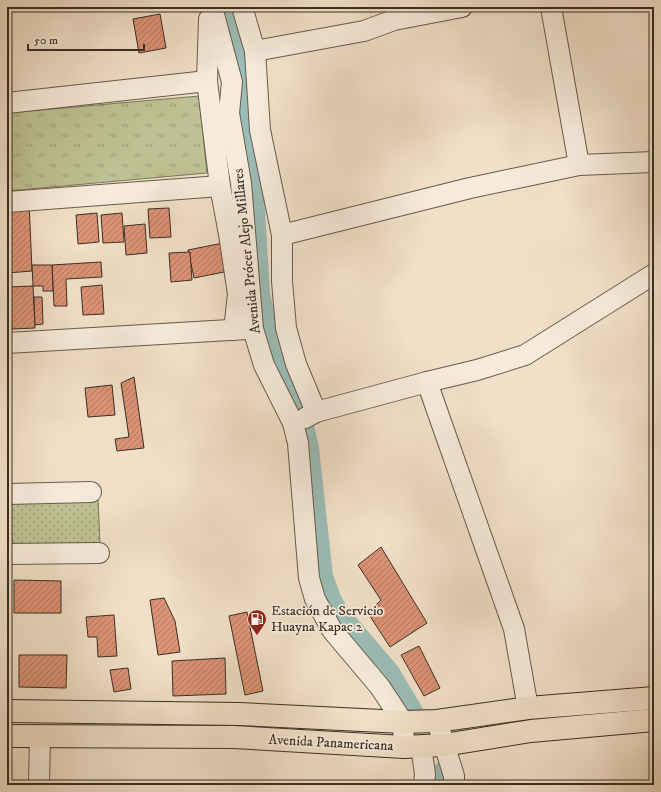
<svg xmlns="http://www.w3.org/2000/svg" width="661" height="792" viewBox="0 0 661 792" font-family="'IM FELL DW Pica',serif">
	<defs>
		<pattern id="grass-tufts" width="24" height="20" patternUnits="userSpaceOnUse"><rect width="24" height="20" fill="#bec193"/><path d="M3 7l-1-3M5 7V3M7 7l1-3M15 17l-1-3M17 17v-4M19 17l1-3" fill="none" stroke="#9b9d78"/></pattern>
		<pattern id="park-dots" width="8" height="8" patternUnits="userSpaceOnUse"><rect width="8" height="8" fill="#bec193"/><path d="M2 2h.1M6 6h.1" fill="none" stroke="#9b9d78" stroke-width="1.8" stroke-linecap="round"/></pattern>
		<pattern id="building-hatch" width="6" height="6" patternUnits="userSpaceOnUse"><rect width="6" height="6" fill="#dd9376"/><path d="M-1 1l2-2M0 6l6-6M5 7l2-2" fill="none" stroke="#b47861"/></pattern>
	</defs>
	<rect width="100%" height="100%" fill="#f1e0c8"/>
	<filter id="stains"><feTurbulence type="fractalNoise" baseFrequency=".005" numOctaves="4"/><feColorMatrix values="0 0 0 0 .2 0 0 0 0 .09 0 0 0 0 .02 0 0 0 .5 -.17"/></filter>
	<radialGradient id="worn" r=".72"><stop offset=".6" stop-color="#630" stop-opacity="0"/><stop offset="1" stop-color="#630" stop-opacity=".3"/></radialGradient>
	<polygon fill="url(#grass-tufts)" stroke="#7c785c" points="199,96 207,173 7,191 7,113"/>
	<polygon fill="url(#park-dots)" stroke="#7c785c" points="98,499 100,543 12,546 10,502"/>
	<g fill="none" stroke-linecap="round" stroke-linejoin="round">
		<g stroke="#9bbdb7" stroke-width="16">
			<polyline points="228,7 247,70 240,105 242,120 252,153 255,176 262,294 268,319 272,349 280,369 303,413 311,448 325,576 333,598 340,611 392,672 418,716"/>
			<polyline points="441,770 444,785"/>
		</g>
	</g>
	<g fill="url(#building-hatch)" stroke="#392e24">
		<polygon points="160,14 166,48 139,53 133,19"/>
		<polygon points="29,202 32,271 7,273 7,203"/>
		<polygon points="169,208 171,237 150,238 148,209"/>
		<polygon points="97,213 99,242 78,244 76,215"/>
		<polygon points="122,213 124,242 103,243 101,215"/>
		<polygon points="145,224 147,253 126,255 124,226"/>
		<polygon points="223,243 229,271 194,278 188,250"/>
		<polygon points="190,252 192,280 171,282 169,253"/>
		<polygon points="101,262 102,277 66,279 67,306 54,306 52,265"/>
		<polygon points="32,265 52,265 53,291 43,291 43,286 33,286"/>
		<polygon points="102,285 104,314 83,315 81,287"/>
		<polygon points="33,286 35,328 12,329 9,287"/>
		<polygon points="34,297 42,297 43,324 35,325"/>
		<polygon points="134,377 144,448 117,451 115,439 129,437 121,383"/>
		<polygon points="112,385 115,415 88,417 85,388"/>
		<polygon points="381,547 427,623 390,647 368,613 381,600 358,565"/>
		<polygon points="14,580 61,581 61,613 14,613"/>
		<polygon points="164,598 175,621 180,652 158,655 150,600"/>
		<polygon points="247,612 263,691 245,695 229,616"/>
		<polygon points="114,615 117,656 98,657 97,637 88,637 86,617"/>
		<polygon points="419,646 440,688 424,696 401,655"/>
		<polygon points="19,655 67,655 66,688 19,687"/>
		<polygon points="225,658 226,694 173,696 172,661"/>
		<polygon points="128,668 131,689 114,692 110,670"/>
	</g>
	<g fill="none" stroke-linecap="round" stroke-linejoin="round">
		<g stroke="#675a4d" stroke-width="22">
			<g id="minor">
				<polyline points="212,7 232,82 229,113 241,183 253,329 264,365 293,423 298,443 309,578 315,599 332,630 380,687 403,722 404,747"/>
				<polyline points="242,7 255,51 260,130 282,235 282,281 286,328 296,364 316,412"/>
				<polyline points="551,7 579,165"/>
				<polyline points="209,19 207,81 220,186 229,234 238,294 234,330"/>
				<polyline points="255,51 364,31 394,20 462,7"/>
				<polyline points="7,103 207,81"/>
				<polyline points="7,202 220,186"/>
				<polyline points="282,235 470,188 579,165 654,162"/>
				<polyline points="7,343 247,329"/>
				<polyline points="427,382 514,629 528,708"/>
				<polyline points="305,418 316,412 427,382 477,370 525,355 654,274"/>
				<polyline points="7,494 91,492"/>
				<polyline points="7,554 99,553"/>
				<polyline points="437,721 454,776 454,785"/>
				<polyline points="421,746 425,774 424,785"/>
				<polyline points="39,785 40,736"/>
			</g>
		</g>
		<g stroke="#392e24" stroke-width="24">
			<g id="major">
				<polyline points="7,711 239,714 403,722 437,721 528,708 654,698"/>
				<polyline points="7,736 233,737 404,747 444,745 531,731 654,720"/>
			</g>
		</g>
		<use href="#minor" stroke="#f6ebdb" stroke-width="20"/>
		<use href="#major" stroke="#f1e0c8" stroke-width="22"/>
	</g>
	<defs>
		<g id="fuel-pin" transform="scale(1)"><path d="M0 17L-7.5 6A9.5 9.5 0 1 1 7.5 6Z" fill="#8f2418" stroke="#f6ebdb"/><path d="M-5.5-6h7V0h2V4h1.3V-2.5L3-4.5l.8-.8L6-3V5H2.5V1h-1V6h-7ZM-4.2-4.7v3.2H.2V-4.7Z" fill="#fff"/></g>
	</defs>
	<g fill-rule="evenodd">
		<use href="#fuel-pin" x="257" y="619"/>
	</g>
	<g text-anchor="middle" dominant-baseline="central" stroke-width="3.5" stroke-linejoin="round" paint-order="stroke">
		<g font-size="14" fill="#392e24" stroke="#f6ebdb">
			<text transform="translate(247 251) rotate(-96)">Avenida Prócer Alejo Millares</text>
			<text transform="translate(331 743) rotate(3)">Avenida Panamericana</text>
		</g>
		<g font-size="14" fill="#392e24" stroke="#f6ebdb" text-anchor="start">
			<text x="271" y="611">Estación de Servicio<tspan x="271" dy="16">Huayna Kapac 2</tspan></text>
		</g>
	</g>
	<rect width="661" height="792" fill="none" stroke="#f1e0c8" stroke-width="24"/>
	<rect x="8" y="8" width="645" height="776" fill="none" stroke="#392e24" stroke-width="2"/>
	<rect x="12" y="12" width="637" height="768" fill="none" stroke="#392e24"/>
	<path d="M28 44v6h116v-6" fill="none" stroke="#392e24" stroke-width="2"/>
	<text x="34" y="44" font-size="12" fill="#392e24" stroke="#f6ebdb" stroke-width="3" paint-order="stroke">50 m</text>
	<rect width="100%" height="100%" filter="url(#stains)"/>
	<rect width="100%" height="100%" fill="url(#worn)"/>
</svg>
